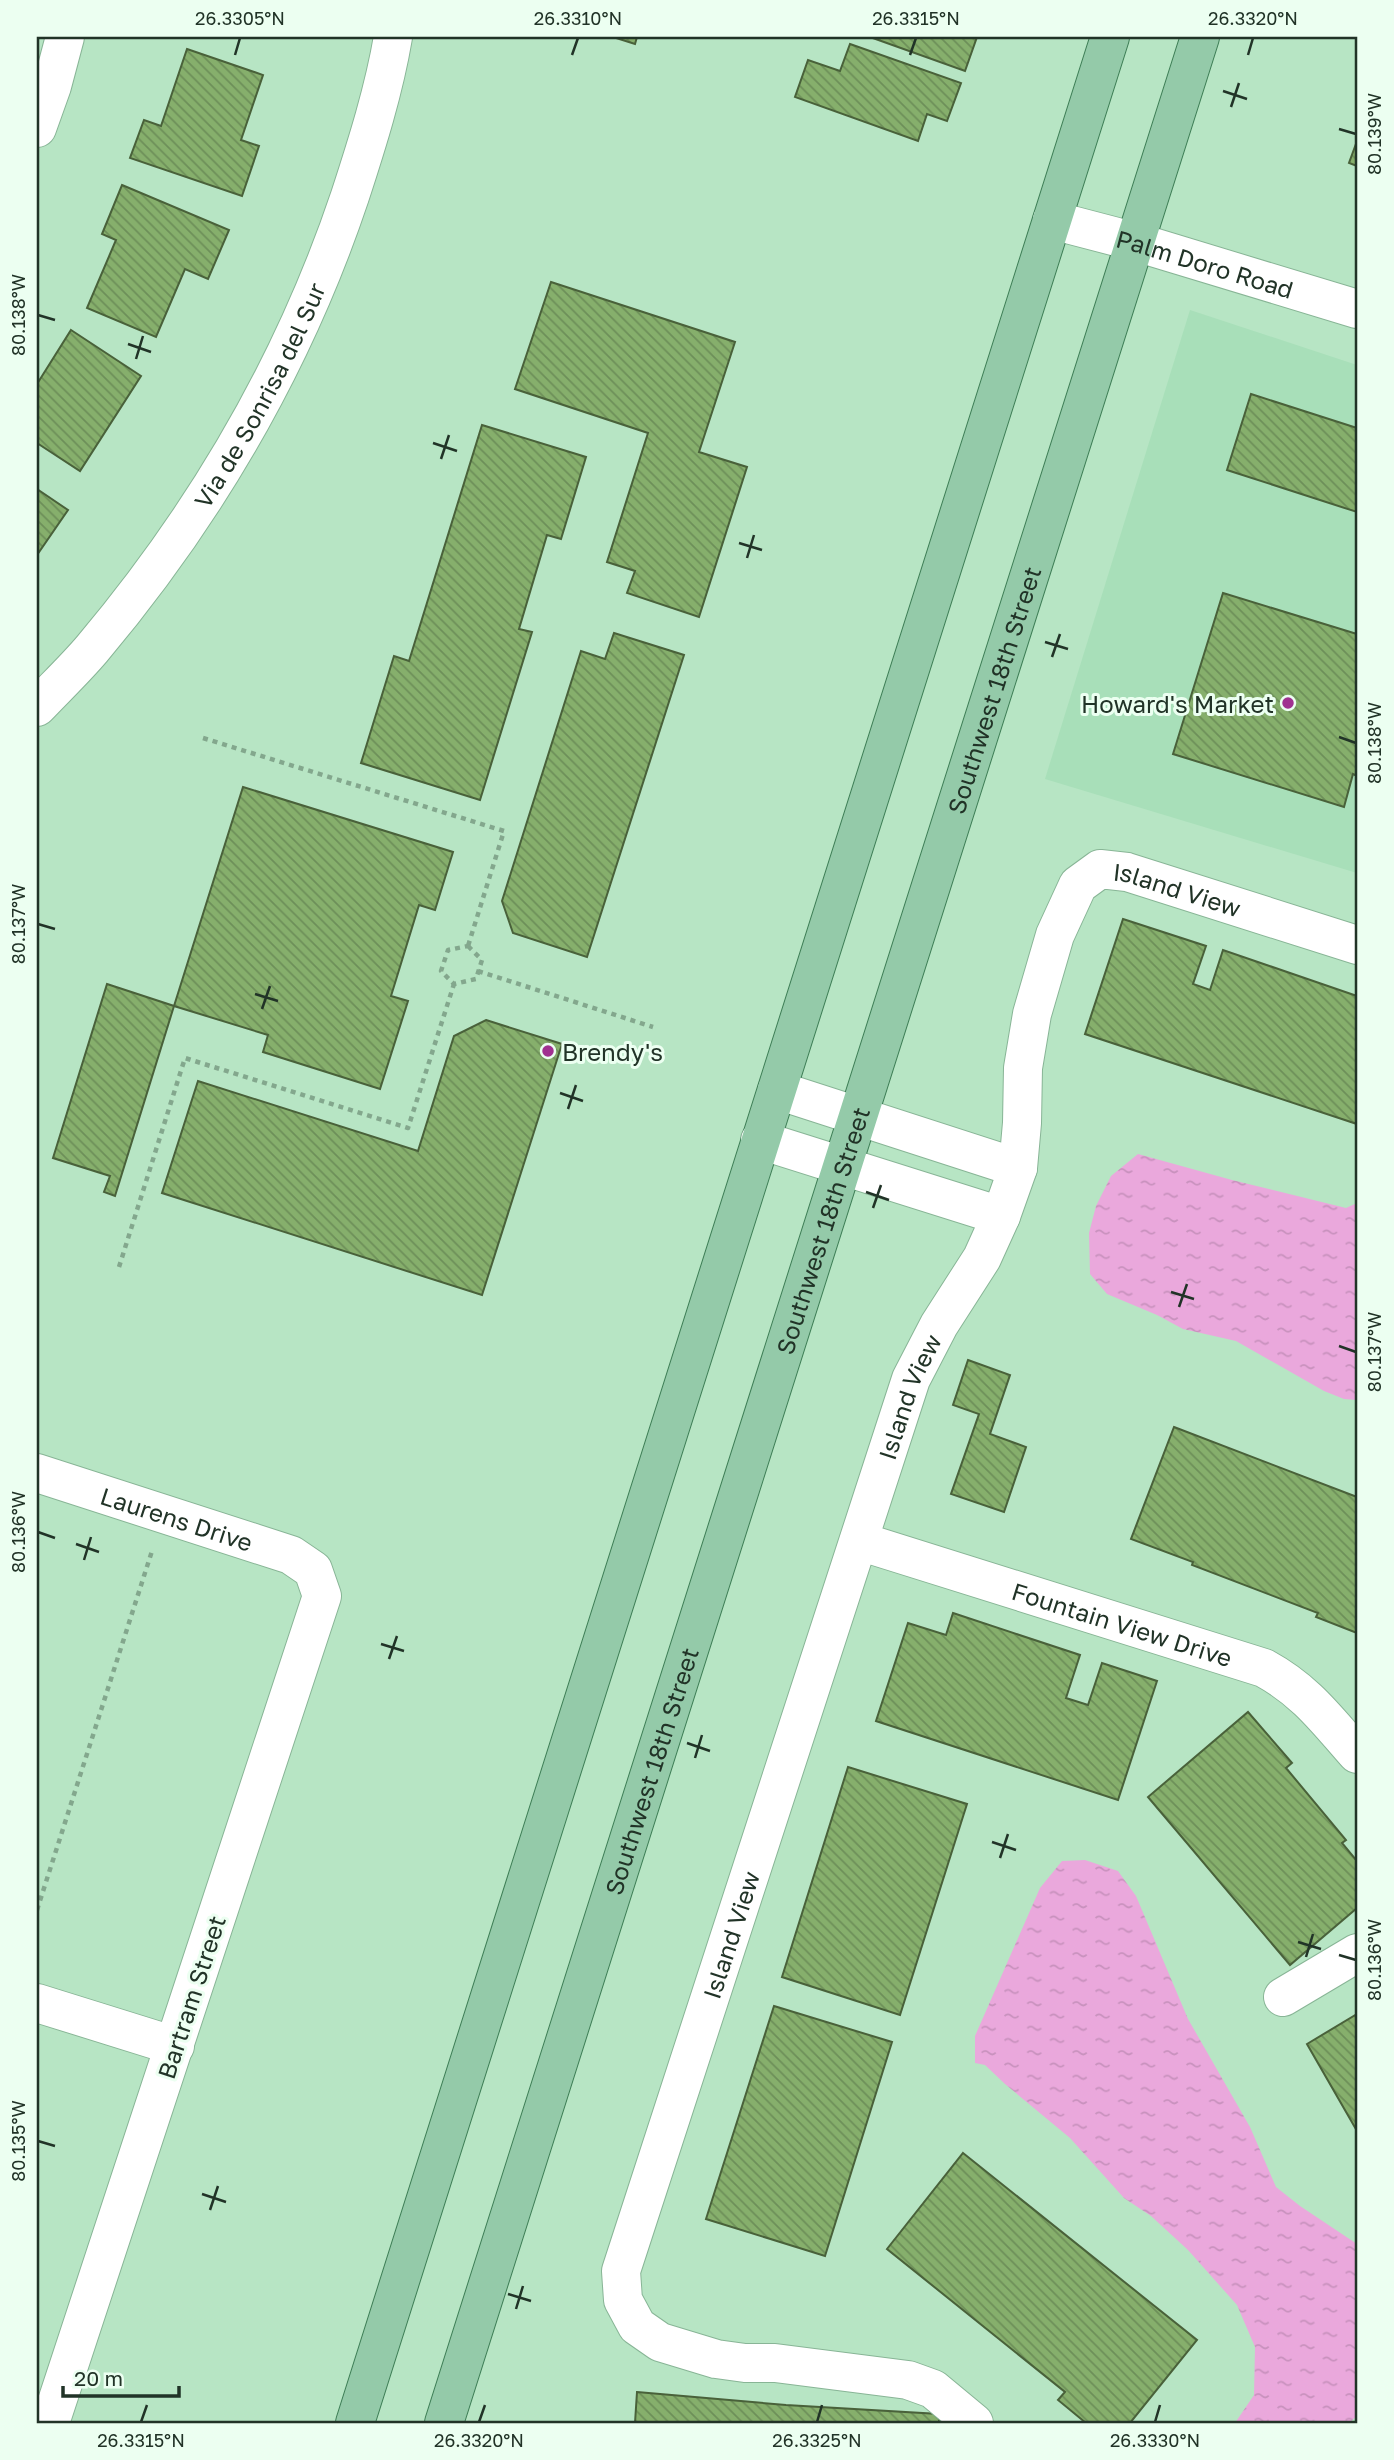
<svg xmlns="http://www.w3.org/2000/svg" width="1394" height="2460" viewBox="0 0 1394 2460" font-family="'Golos Text',sans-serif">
	<defs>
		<pattern id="water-ripples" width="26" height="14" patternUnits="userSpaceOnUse" patternTransform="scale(1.75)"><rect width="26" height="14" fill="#eaa8dc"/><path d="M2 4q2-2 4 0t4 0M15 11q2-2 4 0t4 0" fill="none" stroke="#c891bd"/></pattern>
		<pattern id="building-back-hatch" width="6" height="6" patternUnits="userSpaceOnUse" patternTransform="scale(1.75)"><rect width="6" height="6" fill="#86af6c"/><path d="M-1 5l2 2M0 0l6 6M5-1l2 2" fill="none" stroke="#6d8f59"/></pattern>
	</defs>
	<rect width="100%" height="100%" fill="#b7e5c4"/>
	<polygon fill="#a8dfb9" points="1190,310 1357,365 1357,873 1045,779"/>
	<g fill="url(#water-ripples)">
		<polygon points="1138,1154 1232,1180 1346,1208 1357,1203 1357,1400 1344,1399 1324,1391 1236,1341 1183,1329 1157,1315 1107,1294 1090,1274 1089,1233 1096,1206 1111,1176"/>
		<polygon points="1085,1860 1118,1871 1136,1896 1188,2019 1250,2127 1276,2187 1300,2206 1357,2244 1357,2416 1349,2423 1235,2423 1254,2395 1255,2347 1237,2305 1188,2250 1151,2216 1124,2198 1070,2138 1005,2084 985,2065 975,2063 975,2036 1040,1888 1062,1861"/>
	</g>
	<g fill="url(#building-back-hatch)" stroke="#49613a" stroke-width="2">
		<polygon points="613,37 637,37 635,44"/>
		<polygon points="870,37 977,37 965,71"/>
		<polygon points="850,44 961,83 947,121 927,114 918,141 795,97 808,60 840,71"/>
		<polygon points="187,49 263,75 241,140 259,146 242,196 130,158 144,120 161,126"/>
		<polygon points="1357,141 1357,166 1349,163"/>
		<polygon points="122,185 229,230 208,279 185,269 156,337 87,308 116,240 102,234"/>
		<polygon points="551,282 735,342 699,452 747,467 699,617 627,593 635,571 607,562 648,433 515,389"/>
		<polygon points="71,330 141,376 80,471 37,443 37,384"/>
		<polygon points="1251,394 1357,428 1357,512 1227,470"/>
		<polygon points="482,425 586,457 561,539 547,535 519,629 532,632 480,800 361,763 394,656 409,661"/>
		<polygon points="37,489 68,510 37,555"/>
		<polygon points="1223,593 1357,634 1357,776 1353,774 1344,807 1173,754"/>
		<polygon points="614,633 684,655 587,957 513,933 502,901 581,651 605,659"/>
		<polygon points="243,787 453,852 435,910 419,905 391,996 408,1001 380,1089 263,1052 268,1035 174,1006"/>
		<polygon points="1123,919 1206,946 1193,984 1210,990 1223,950 1357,996 1357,1124 1085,1034"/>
		<polygon points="107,984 174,1006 115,1196 104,1192 110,1176 53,1158"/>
		<polygon points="486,1020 562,1044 482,1295 162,1193 198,1081 418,1151 454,1036"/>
		<polygon points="968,1360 1010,1375 990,1434 1026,1447 1004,1512 951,1494 979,1414 953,1405"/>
		<polygon points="1174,1427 1357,1497 1357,1633 1316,1617 1318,1613 1192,1565 1193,1562 1131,1539"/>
		<polygon points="953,1613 1080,1655 1066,1698 1088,1705 1102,1663 1157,1681 1118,1800 876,1721 908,1623 946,1635"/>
		<polygon points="1248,1712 1292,1763 1286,1768 1346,1840 1342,1843 1357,1861 1357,1908 1290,1965 1148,1797"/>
		<polygon points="848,1767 967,1804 900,2015 782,1977"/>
		<polygon points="774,2006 892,2042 825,2256 706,2219"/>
		<polygon points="1357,2014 1357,2131 1307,2044"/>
		<polygon points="963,2153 1197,2340 1130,2423 1086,2423 1058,2400 1065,2392 887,2249"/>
		<polygon points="637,2392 786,2405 939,2414 939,2423 635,2423"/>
	</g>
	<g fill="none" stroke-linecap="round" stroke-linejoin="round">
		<g stroke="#88b596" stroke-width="40">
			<g id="minor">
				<polyline points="37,128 52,86 65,37"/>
				<path id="s1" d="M1052,220l84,22 221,67"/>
				<path id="s2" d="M37,707c18,-19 38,-38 55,-58 113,-134 202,-286 258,-453 17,-52 34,-106 43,-159"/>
				<polyline points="777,1090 1018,1168"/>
				<polyline points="760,1140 1001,1216"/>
				<path id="s3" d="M37,1473l254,82 22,15 9,26 -272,827"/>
				<path id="s4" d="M859,1541l405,127c42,23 62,51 93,86"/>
				<polyline points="1283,1997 1357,1953"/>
				<polyline points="37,2003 175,2046"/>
				<path id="s5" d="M974,2423l-41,-34 -25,-9 -133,-17h-30l-29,-4 -56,-17 -23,-16 -14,-26 -2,-29 290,-892 28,-54 43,-67 19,-42 17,-48 4,-45 1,-55 9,-54 23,-79 23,-50 22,-16 27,3 230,73"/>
			</g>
		</g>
		<g stroke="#3e7e56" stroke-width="40">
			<g id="major">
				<polyline points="355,2423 1110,37"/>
				<path id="s6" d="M444,2423l756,-2386"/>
			</g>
		</g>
		<g stroke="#83a78d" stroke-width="4.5" stroke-dasharray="5 5" stroke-linecap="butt">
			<polyline points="203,738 504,831 468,946"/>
			<polygon points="468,946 482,960 476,979 454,984 441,971 448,950"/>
			<polyline points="478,971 653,1027"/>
			<polyline points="119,1267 185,1058 408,1128 454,984"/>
			<polyline points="37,1910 152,1551"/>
		</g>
		<use href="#minor" stroke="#fff" stroke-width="38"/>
		<use href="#major" stroke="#94caa9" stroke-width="38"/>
	</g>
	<path fill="none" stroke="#213327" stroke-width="2.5" d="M235,55l5,-17M572,55l6,-17M910,55l6,-17M1248,55l5,-17M1223,91l24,8M1231,107l8,-24M1339,129l17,5M38,315l17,5M128,344l23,8M136,359l7,-23M433,443l24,8M441,459l8,-24M739,543l23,7M747,558l7,-23M1045,642l23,7M1052,657l8,-23M1339,737l17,6M38,924l17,5M255,994l23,7M262,1009l8,-23M560,1093l23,8M568,1109l8,-24M866,1192l23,8M873,1208l8,-23M1171,1292l23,7M1179,1307l8,-23M1339,1346l17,6M38,1532l17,6M76,1544l23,8M84,1560l7,-23M381,1644l23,7M389,1659l8,-23M687,1743l23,8M695,1758l7,-23M992,1842l24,8M1000,1858l8,-24M1298,1942l23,7M1339,1955l17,5M1306,1957l7,-23M38,2141l17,5M202,2194l24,8M210,2210l8,-24M508,2294l23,7M516,2309l7,-23M141,2422l6,-17M479,2422l6,-17M817,2422l5,-17M1155,2422l5,-17"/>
	<g fill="#a03190" stroke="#ecfff1" stroke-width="2.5">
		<circle cx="1288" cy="703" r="7"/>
		<circle cx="548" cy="1051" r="7"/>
	</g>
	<g text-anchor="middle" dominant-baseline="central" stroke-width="6" stroke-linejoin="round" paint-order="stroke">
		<g font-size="24" fill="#213327" stroke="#ecfff1">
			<text stroke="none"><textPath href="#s1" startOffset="159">Palm Doro Road</textPath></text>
			<text stroke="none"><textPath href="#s2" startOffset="385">Via de Sonrisa del Sur</textPath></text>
			<text stroke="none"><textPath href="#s6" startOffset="1818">Southwest 18th Street</textPath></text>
			<text stroke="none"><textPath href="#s5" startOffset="1993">Island View</textPath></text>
			<text stroke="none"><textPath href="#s6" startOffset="1251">Southwest 18th Street</textPath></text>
			<text stroke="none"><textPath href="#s5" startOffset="1339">Island View</textPath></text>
			<text stroke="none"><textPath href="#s3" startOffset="147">Laurens Drive</textPath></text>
			<text stroke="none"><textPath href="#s4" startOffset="276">Fountain View Drive</textPath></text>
			<text stroke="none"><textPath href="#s6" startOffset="684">Southwest 18th Street</textPath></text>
			<text stroke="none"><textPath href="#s5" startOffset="772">Island View</textPath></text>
			<text transform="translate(191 1997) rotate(-72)">Bartram Street</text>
		</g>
		<g font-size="24" fill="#213327" stroke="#ecfff1" text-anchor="end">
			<text x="1274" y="703">Howard's Market</text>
			<text x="562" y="1051" text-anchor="start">Brendy's</text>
		</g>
	</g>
	<rect width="1394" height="2460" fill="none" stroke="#ecfff1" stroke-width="77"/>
	<path d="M63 2386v10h116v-10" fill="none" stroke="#213327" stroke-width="3.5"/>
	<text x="74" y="2386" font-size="21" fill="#213327" stroke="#ecfff1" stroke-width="5" paint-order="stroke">20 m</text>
	<rect x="38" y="38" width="1318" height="2384" fill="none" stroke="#213327" stroke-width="2.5"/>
	<g font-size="18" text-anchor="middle" fill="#213327">
		<text x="240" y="25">26.3305°N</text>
		<text x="578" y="25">26.3310°N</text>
		<text x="916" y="25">26.3315°N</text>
		<text x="1253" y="25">26.3320°N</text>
		<text transform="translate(1375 134) rotate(-90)" y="6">80.139°W</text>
		<text transform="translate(19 315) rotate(-90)" y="6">80.138°W</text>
		<text transform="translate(1375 743) rotate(-90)" y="6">80.138°W</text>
		<text transform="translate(19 924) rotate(-90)" y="6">80.137°W</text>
		<text transform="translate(1375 1352) rotate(-90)" y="6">80.137°W</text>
		<text transform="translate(19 1532) rotate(-90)" y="6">80.136°W</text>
		<text transform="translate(1375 1960) rotate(-90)" y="6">80.136°W</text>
		<text transform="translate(19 2141) rotate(-90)" y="6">80.135°W</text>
		<text x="141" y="2447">26.3315°N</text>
		<text x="479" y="2447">26.3320°N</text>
		<text x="817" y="2447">26.3325°N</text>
		<text x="1155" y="2447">26.3330°N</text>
	</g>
</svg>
